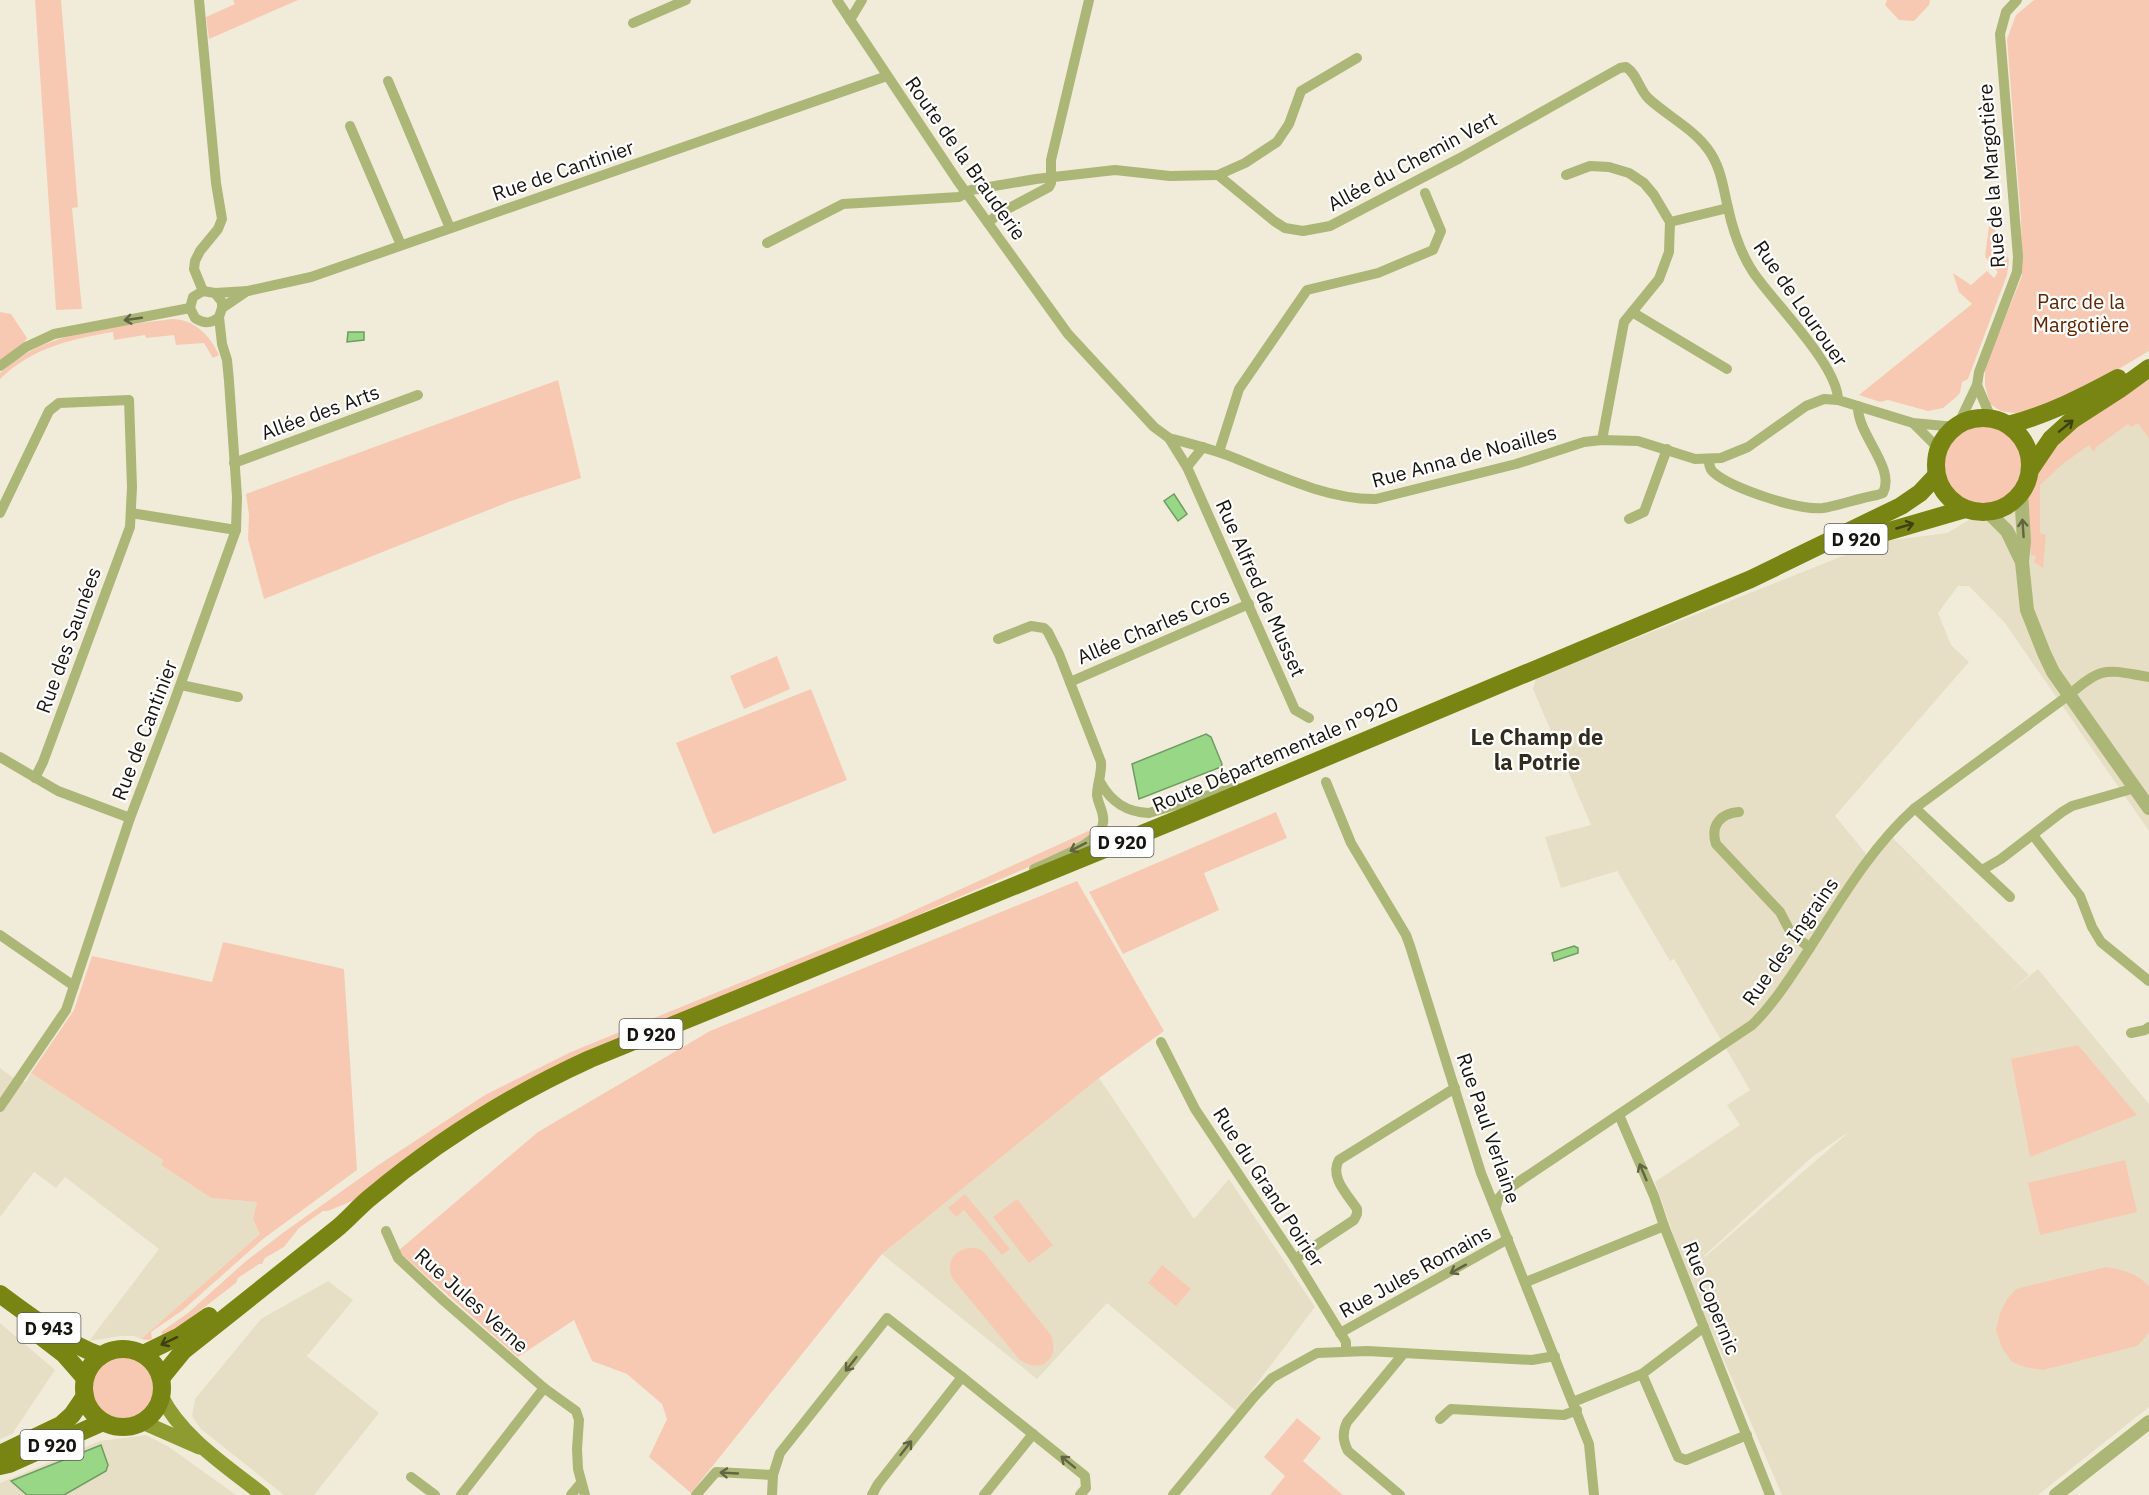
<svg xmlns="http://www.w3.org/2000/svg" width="2149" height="1495" viewBox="0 0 2149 1495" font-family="'IBM Plex Sans',sans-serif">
	<rect width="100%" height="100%" fill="#f1ecd9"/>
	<g fill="#e6dfc5" fill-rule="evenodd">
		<path d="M2149,390v441l-144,-208 -36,-37h-11l-20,27 13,32 18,17 -134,154 37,45 21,-23 136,137 -20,18 29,-24 111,135v303l-111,88h-256l-96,-223 -31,-90 85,-57 -13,-20 23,-15 -76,-131 -4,2 -53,-90 -56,17 -16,-51 46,-12 -58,-136 3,-11 342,-136 69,-9 93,-55zM1850,1131l-145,126 -1,-1 108,-99z"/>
		<polygon points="0,1068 12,1077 26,1082 31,1073 163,1160 161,1165 211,1198 257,1202 260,1234 141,1339 134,1336 121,1336 89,1341 159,1249 65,1177 56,1188 34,1172 0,1217"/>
		<polygon points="1099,1078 1194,1219 1229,1179 1315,1307 1236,1411 1107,1303 1037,1379 882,1254"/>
		<polygon points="328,1281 353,1300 307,1356 379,1413 314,1495 284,1495 201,1429 192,1416 195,1399 261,1319"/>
		<polygon points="0,1323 55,1370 12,1434 0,1439"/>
		<polygon points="146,1435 169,1447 236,1495 0,1495 0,1483 100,1441"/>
	</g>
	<g fill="#f8c9b2">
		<polygon points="35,0 61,0 78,207 72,208 82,309 56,310"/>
		<polygon points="233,0 298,0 209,39 206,17 235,4"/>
		<polygon points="1887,0 1930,0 1929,5 1914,21 1899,20 1885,5"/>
		<polygon points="2034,0 2149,0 2149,351 2068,399 2029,412 2014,413 2001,411 1990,404 1985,385 1985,367 2022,276 2021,219 2007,39 2016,15"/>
		<polygon points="1989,226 1994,228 2009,260 2007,275 1968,379 1962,382 1960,393 1955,398 1943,408 1928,411 1888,400 1880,402 1859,395 1972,304 1959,292 1953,273 1971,285 1987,271 1994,278 1998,272 1985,257"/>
		<polygon points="0,312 11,314 27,338 24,343 0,361"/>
		<path d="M172,319c23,0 38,17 47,36l-6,3 -9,-15 -28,2 -2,-10 -28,3 -1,-3 -31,5 -1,-8c-42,7 -81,16 -113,47v-6c45,-43 113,-46 172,-54z"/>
		<polygon points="2149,377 2149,438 2138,423 2131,427 2128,424 2095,448 2095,451 2093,451 2089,445 2063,464 2040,485 2040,533 2046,535 2043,568 2034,562 2036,556 2031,555 2026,502 2051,444"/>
		<polygon points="558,380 581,478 511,501 264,599 248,539 249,515 246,494"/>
		<circle cx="1983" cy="465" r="47"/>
		<polygon points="777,656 790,689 744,709 730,676"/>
		<polygon points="811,689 847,780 713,834 676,743"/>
		<polygon points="1276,812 1287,838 1204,873 1219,910 1123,954 1089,892"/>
		<polygon points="1095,828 1091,835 1050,858 929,910 437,1136 352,1201 328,1211 323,1211 299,1228 284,1247 265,1258 262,1264 259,1264 238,1278 236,1283 164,1338 161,1332 188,1313 246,1261 284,1232 380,1164 485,1095 571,1052 891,921"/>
		<polygon points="1077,881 1164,1031 1099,1078 882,1254 691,1493 649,1457 667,1419 662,1404 627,1374 592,1361 574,1320 518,1357 398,1251 538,1132 710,1031"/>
		<polygon points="223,942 344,969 357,1170 263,1239 183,1310 151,1332 152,1339 147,1340 141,1339 260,1234 253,1219 257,1202 211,1198 161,1165 163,1160 31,1073 74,1010 92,956 212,982"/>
		<polygon points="2078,1045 2137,1115 2030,1157 2011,1059"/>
		<polygon points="2125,1160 2137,1212 2040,1235 2028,1183"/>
		<polygon points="965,1194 1010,1249 1002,1255 964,1210 956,1217 948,1208"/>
		<polygon points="1017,1199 1053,1245 1029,1263 993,1217"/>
		<path d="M975,1248l7,2 69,85c10,25 -12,40 -32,24l-67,-81c-7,-18 4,-31 23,-30z"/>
		<polygon points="1162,1265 1191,1289 1176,1306 1148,1283"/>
		<path d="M2106,1267c18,3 30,6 43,19v47l-12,13 -94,24 -19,-3 -12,-5 -10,-14 -6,-18 4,-17 7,-14 9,-10z"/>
		<circle cx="123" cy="1388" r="39"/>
		<polygon points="1297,1418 1321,1438 1303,1461 1343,1495 1270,1495 1285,1476 1264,1457"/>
	</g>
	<g fill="#97d785" stroke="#709c61" stroke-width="1.5">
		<polygon points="348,332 364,332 364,340 347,342"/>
		<polygon points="1174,494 1187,514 1178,521 1164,501"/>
		<polygon points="1206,734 1211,737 1222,764 1221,767 1139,799 1132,764"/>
		<polygon points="1574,946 1578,948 1578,953 1554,961 1552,953"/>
		<polygon points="101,1445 108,1465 106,1471 64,1495 27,1495 11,1481"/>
	</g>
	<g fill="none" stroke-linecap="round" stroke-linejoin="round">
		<g stroke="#acb677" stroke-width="10">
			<polyline points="199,0 216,183 222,219 218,229 200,251 195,261 194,269 203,291"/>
			<polyline points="837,0 957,180 1068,334 1154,427 1169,438 1187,467 1295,710 1309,718"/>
			<polyline points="850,20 862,0"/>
			<polyline points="633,23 686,0"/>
			<polyline points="388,81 450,228"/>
			<polyline points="350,126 401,245"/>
			<path d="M1218,175l56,46 11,7 18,3 27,-5 130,-68 160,-90 6,-1c11,7 13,22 22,31 18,17 44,30 59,50 14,18 16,39 21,60 5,23 12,44 25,64 20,30 85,93 85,128"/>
			<polyline points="1566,175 1590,166 1609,167 1629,173 1644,183 1654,195 1670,222 1669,252 1659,279 1624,322 1602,440"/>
			<polyline points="1670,222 1728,208"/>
			<polyline points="988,223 998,214 1049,187 1051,183 1051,160 1089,0"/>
			<polyline points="767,243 843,204 959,197 971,190 1036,179 1115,170 1170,176 1218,175 1245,163 1277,142 1289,124 1301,91 1357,58"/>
			<polyline points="215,293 248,291 311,277 887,76"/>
			<polyline points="222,308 247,291"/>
			<polyline points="1632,312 1727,369"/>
			<polyline points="0,366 26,347 54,334 190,308"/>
			<polyline points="1977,385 1991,418"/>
			<polyline points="1913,423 1938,448"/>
			<polyline points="1958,425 1977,385 1979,372 2017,272 2018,257 2000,34 2006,12 2017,0"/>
			<path d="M1169,438c19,5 39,10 58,17 46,18 100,45 149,44l140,-35 68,-22 18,-2 36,1 57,18 26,-1 27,-11 58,-41 18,-7 14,1 75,23 42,4"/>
			<polyline points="1219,452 1239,389 1307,290 1378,273 1433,250 1441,231 1425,193"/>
			<path d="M1709,459c0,5 0,9 4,13 18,16 86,39 110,36 18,-3 36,-10 54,-13l6,-2c13,-26 -26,-58 -25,-87"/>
			<polyline points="234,463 418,395"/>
			<polyline points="1187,467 1203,447"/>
			<polyline points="0,513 49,411 59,403 129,400 132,487 130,527 43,762 35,778"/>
			<polyline points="131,513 236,530"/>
			<polyline points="1629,519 1644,512 1667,449"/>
			<path d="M998,639l33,-13 13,2 4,4 11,22 42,108c1,12 -4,22 -4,33 1,10 8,18 6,28 -2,20 -52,38 -69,46"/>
			<polyline points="1070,682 1249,604"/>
			<polyline points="181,685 238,697"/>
			<polyline points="0,757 58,791 130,818"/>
			<path d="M1100,782c11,20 26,30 49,31l87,-26"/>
			<polyline points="1326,782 1351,843 1406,935 1410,946 1481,1173 1589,1444 1594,1495"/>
			<polyline points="1915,808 2010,897"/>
			<path d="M1739,812c-18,1 -29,13 -23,32l64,68 11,21 19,15"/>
			<polyline points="2033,835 2080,896 2092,927 2101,942 2149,981"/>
			<polyline points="1982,870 2001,859 2062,812 2072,806 2128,790 2133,786"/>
			<polyline points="0,935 74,986"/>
			<polyline points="2131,1033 2145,1030 2149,1027"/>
			<polyline points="1161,1042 1195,1109 1295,1259 1346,1342 1346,1351"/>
			<path d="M0,1107l66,-97 64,-192 43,-113 63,-175 1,-33 -8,-116 -2,-21 -5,-16 -3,-27 3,-9v-6l-7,-9 -12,-2 -10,6 -3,11 5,10c9,6 16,6 24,-1"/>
			<polyline points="1619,1115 1654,1196 1664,1226 1770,1495"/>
			<path d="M1496,1207l2,-8 7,-8 247,-166c19,-18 33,-40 48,-62 35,-53 67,-112 115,-155l154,-113c34,-30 37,-25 80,-18"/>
			<polyline points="386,1231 398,1258 444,1301 544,1388 576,1411 579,1420 577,1449 578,1469 585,1495"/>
			<path d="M1295,1259l59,-39 3,-6v-5c-9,-14 -28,-32 -18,-49l116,-72"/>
			<polyline points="1526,1282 1664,1226"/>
			<polyline points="1340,1333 1508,1239"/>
			<polyline points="1642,1374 1678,1457 1686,1460 1747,1435"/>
			<polyline points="962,1377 1085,1476 1086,1488 1080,1495"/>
			<polyline points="1573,1402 1642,1374 1704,1327"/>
			<polyline points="1440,1419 1451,1409 1564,1415 1577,1410"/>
			<polyline points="411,1477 435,1495"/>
			<polyline points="461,1495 544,1388"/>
			<polyline points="571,1495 581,1483"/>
			<polyline points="696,1495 716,1472 773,1475"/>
			<polyline points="772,1495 773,1475 780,1453 887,1318 962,1377 878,1484 872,1495"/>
			<polyline points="984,1495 1033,1434"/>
			<polyline points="1173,1495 1254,1397 1272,1378 1317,1353 1367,1351 1532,1360 1555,1356"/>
			<path d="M1400,1495l-52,-44c-5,-10 -6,-18 -1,-29l57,-69"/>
		</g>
		<g stroke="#acb677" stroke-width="14">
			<polyline points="2021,493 2024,541 2022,562 2027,610 2044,653 2053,672 2149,808"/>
			<polyline points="1988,512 2007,531 2022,562"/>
			<polyline points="2056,1495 2149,1422"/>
		</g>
		<g stroke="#8e9b31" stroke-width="15">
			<path d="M161,1396c21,42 67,71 102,99"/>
			<polyline points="142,1422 199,1447"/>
		</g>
		<g stroke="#798512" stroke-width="18">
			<circle cx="1983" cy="465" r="47"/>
			<path d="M2008,425c41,-11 73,-27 110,-47"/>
			<polyline points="2030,470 2051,439 2072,420 2120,389 2149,368"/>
			<polyline points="1848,543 1965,509"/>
			<path d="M0,1294c31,23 64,48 101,62"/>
			<polyline points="38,1334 64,1354 85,1378"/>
			<circle cx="123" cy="1388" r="39"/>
			<polyline points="143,1354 180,1336 209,1316"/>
			<path d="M161,1378l22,-27 152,-121c13,-10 24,-24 37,-34 67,-56 139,-101 218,-137l603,-246 558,-234 150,-73 19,-13 16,-17"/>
			<polyline points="0,1454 61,1425 72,1415 85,1396"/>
			<polyline points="0,1466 9,1464 103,1422"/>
		</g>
	</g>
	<defs><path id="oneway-shaft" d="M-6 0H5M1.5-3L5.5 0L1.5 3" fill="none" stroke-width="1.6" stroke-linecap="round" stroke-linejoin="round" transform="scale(1.5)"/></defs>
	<g stroke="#616542">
		<use href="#oneway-shaft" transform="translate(133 319) rotate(172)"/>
		<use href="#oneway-shaft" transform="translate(2023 528) rotate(-94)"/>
		<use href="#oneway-shaft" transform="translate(1078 847) rotate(153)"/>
		<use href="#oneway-shaft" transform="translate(1643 1172) rotate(-113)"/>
		<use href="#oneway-shaft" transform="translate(1458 1269) rotate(151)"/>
		<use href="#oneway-shaft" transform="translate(851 1364) rotate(128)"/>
		<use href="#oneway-shaft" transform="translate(906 1448) rotate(-52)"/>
		<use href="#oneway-shaft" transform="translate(1068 1462) rotate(-141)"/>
		<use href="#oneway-shaft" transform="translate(729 1473) rotate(-177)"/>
	</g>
	<g stroke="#3e4110">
		<use href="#oneway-shaft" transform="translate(2066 426) rotate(-39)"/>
		<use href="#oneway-shaft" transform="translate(1905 526) rotate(-16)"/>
		<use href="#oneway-shaft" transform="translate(169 1341) rotate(154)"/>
	</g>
	<g text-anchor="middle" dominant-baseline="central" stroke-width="4.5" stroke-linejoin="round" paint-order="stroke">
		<g fill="#fff" stroke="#5c5a56" stroke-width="1.5">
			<rect x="1824.5" y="524" width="63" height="30" rx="4.5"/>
			<rect x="1090.5" y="827" width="63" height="30" rx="4.5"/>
			<rect x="619.5" y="1019" width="63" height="30" rx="4.5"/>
			<rect x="17.5" y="1313" width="63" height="30" rx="4.5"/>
			<rect x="20.5" y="1430" width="63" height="30" rx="4.5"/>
		</g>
		<g font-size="18" font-weight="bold" fill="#16140e">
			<text x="1856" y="539">D 920</text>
			<text x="1122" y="842">D 920</text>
			<text x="651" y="1034">D 920</text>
			<text x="49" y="1328">D 943</text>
			<text x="52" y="1445">D 920</text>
		</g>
		<g font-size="20" fill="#16140e" stroke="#fff">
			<text transform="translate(966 158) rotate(55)">Route de la Brauderie</text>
			<text transform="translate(1412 161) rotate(-28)">Allée du Chemin Vert</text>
			<text transform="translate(563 170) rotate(-19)">Rue de Cantinier</text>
			<text transform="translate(1991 176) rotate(-94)">Rue de la Margotière</text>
			<text transform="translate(1801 303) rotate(55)">Rue de Lourouer</text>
			<text transform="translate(320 412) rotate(-20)">Allée des Arts</text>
			<text transform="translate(1464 456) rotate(-15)">Rue Anna de Noailles</text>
			<text transform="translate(1261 588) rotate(66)">Rue Alfred de Musset</text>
			<text transform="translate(1153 626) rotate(-23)">Allée Charles Cros</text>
			<text transform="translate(68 640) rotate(-70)">Rue des Saunées</text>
			<text transform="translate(144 730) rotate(-69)">Rue de Cantinier</text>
			<text transform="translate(1275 754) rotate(-23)">Route Départementale n°920</text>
			<text transform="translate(1790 941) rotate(-55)">Rue des Ingrains</text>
			<text transform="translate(1489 1128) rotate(71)">Rue Paul Verlaine</text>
			<text transform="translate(1269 1187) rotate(57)">Rue du Grand Poirier</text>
			<text transform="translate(1415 1271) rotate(-29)">Rue Jules Romains</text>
			<text transform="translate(1712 1298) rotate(68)">Rue Copernic</text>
			<text transform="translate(472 1300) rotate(42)">Rue Jules Verne</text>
		</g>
		<g font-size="20" fill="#602600" stroke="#fff">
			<text x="2081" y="301">Parc de la<tspan x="2081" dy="23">Margotière</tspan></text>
		</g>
		<g font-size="22" font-weight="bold" fill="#312c1e" stroke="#fff">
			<text x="1537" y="736">Le Champ de<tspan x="1537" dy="25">la Potrie</tspan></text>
		</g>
	</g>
</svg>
